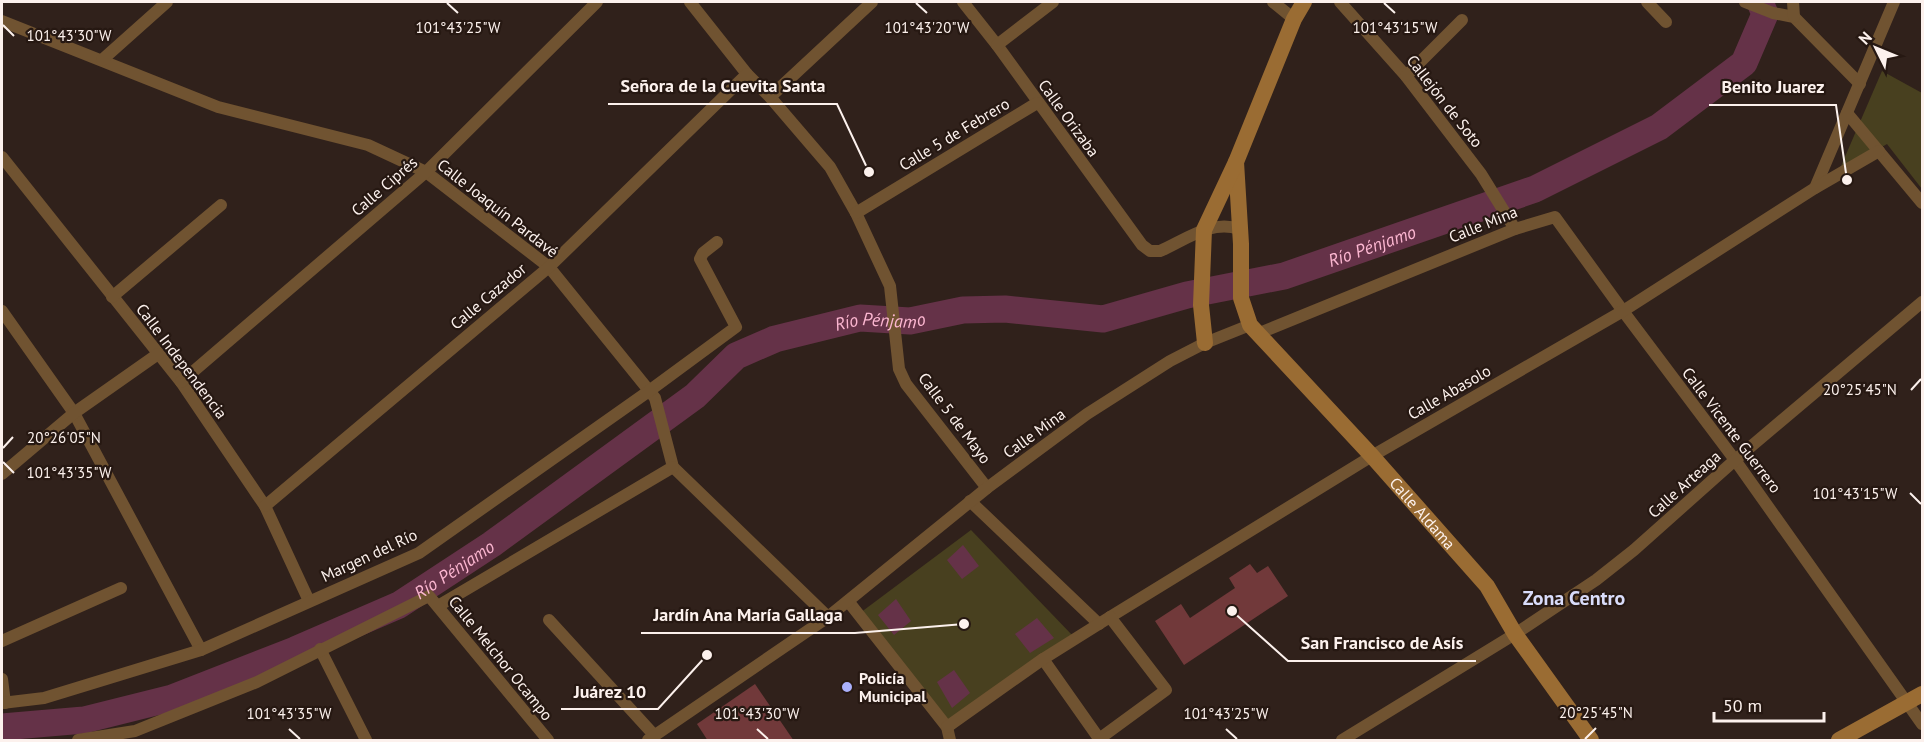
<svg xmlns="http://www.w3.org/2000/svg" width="1924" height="742" viewBox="0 0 1924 742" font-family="'PT Sans',sans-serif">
	<rect width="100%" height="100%" fill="#30211b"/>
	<g fill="#48401f">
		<polygon points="1882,71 1922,93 1922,189 1887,144 1838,173"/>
		<polygon points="971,530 1073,636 950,723 860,613"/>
	</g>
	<g fill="#653248">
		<polygon points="963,545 979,566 962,579 947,560"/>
		<polygon points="896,599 911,621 894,635 878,615"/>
		<polygon points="1037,618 1054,638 1030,653 1015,634"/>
		<polygon points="954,670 970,693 952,708 937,682"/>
	</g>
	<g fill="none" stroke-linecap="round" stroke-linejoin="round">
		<path stroke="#653248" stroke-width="27" id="s1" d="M2,727l82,-7 88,-22 123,-48 104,-45 93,-61 203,-148 41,-40 39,-17 85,-21 50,3 53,-11 42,-1 98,10 84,-24 97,-19 251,-87 124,-62 85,-64 21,-49 -5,-12"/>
	</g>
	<g fill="#71393a">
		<polygon points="1250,564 1257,573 1268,566 1288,596 1184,665 1155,621 1181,604 1190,618 1235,588 1229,578"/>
		<polygon points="755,684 794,741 708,741 697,724"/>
	</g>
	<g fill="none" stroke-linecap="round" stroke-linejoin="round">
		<g stroke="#705331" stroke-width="12">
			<polyline points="690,2 747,74 770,97 830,167 856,213 890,286 899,369 906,384 987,488"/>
			<path d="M963,2l34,43 145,200 8,6h10c25,-11 52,-32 79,-22"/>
			<polyline points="1273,2 1294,19"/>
			<polyline points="1340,2 1406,76 1481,174 1515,229"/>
			<polyline points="1647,2 1666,22"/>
			<polyline points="1745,2 1773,13 1794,17 1860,84"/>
			<polyline points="1793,2 1794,17"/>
			<polyline points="2,21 218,107 368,145 426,172 549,267 655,398 673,467 828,617"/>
			<polyline points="997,45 1053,2"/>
			<polyline points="102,60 167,2"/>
			<polyline points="1406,76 1462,20"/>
			<polyline points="770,97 872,2"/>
			<polyline points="1847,113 1922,203"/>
			<polyline points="2,157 181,382 265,506 309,601"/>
			<polyline points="1815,188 1894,2"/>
			<polyline points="856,213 1037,103"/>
			<polyline points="112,297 221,205"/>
			<polyline points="2,311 74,413 201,650"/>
			<polyline points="1257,334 1515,229 1555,217 1623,311 1735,460 1922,724"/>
			<polyline points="181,382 426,172 597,2"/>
			<polyline points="2,474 74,413 158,354"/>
			<polyline points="970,501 1099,624"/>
			<polyline points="265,506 549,267 747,74"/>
			<polyline points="848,601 947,727 950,740"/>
			<polyline points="438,606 673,467"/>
			<polyline points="549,620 654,735"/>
			<polyline points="2,641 121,588"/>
			<polyline points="320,649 366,740"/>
			<polyline points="1043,659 1100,740"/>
			<polyline points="2,679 5,703"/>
			<polyline points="2,703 44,698 201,650 419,553 649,391 736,327 700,259 703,253 717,242"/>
			<polyline points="947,727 1043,659 1110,617 1372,456 1623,311 1815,188 1879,151"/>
			<polyline points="1099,739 1166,690 1110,617"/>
			<polyline points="78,740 135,731 257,682 429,596 548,740"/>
			<polyline points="648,740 828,617 987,488 1087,414 1170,361 1205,343 1250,325"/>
			<polyline points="1342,740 1515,634 1596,580 1634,550 1735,460 1922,302"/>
		</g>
		<g stroke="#9a6c33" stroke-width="16">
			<path id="s2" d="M1236,162l5,82v54l9,27 122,131 115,130 28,48 76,106"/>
			<polyline points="1205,343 1201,305 1204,230 1236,162 1294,19 1304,2"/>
			<polyline points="1839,740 1922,694"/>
		</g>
	</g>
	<path fill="none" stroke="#fcf1ed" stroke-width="2" d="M447,3l11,10M916,3l11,10M1384,3l11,10M3,25l11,11M1911,390l10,-11M3,448l10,-11M3,462l11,11M1910,493l11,11M289,729l11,10M757,729l11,10M1226,729l11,10M1585,739l11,-11"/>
	<circle fill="#aab0fb" stroke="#261812" stroke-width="2" cx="847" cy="687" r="6"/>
	<g text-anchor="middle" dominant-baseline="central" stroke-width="4.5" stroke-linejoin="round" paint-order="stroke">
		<g font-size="16" fill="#fcf1ed" stroke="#261812">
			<text transform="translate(1445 101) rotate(52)">Callejón de Soto</text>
			<text transform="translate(1069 118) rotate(54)">Calle Orizaba</text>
			<text transform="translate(954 134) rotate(-31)">Calle 5 de Febrero</text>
			<text transform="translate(384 186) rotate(-41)">Calle Ciprés</text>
			<text transform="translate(498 208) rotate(38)">Calle Joaquín Pardavé</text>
			<text transform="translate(1483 224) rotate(-22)">Calle Mina</text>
			<text transform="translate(488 296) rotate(-40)">Calle Cazador</text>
			<text transform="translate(182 361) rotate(53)">Calle Independencia</text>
			<text transform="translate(1449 392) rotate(-30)">Calle Abasolo</text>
			<text transform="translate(955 418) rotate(53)">Calle 5 de Mayo</text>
			<text transform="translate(1732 430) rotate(53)">Calle Vicente Guerrero</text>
			<text transform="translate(1034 433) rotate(-36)">Calle Mina</text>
			<text transform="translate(1684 484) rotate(-42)">Calle Arteaga</text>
			<text stroke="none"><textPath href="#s2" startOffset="420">Calle Aldama</textPath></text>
			<text transform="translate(369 555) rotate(-25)">Margen del Río</text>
			<text transform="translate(501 658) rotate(51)">Calle Melchor Ocampo</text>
		</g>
		<g font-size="16" font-weight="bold" fill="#fcf1ed" stroke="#261812" text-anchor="start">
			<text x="859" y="678">Policía<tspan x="859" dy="18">Municipal</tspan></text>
		</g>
		<g font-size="18" font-style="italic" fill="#fbb6d0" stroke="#261812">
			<text stroke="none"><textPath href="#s1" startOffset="1492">Río Pénjamo</textPath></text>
			<text stroke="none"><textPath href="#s1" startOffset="988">Río Pénjamo</textPath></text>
			<text stroke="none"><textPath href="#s1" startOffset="484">Río Pénjamo</textPath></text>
		</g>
		<g font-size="20" font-weight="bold" fill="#d9dcfa" stroke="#261812">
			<text x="1574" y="598">Zona Centro</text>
		</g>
	</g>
	<g font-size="15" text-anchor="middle" fill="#fcf1ed" stroke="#261812" stroke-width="4.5" stroke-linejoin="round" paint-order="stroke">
		<text x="458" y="33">101°43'25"W</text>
		<text x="927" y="33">101°43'20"W</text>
		<text x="1395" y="33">101°43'15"W</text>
		<text x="69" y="41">101°43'30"W</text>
		<text x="1860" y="395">20°25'45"N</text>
		<text x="64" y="443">20°26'05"N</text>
		<text x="69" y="478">101°43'35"W</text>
		<text x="1855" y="499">101°43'15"W</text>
		<text x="1596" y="718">20°25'45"N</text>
		<text x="289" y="719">101°43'35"W</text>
		<text x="757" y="719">101°43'30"W</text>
		<text x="1226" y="719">101°43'25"W</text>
	</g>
	<path fill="none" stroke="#fcf1ed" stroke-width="2" d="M869 172L837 104H608M1847 180L1836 105H1709M964 624L855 633H641M1232 611L1288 661H1476M707 655L658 709H561"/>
	<g fill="#fcf1ed" stroke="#261812" stroke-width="2">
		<circle cx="869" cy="172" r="6"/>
		<circle cx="1847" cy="180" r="6"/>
		<circle cx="964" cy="624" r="6"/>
		<circle cx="1232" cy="611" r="6"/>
		<circle cx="707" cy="655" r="6"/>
	</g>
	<g font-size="18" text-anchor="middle" font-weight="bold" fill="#fcf1ed" stroke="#261812" stroke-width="4.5" stroke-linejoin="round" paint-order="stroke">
		<text x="723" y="92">Señora de la Cuevita Santa</text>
		<text x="1773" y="93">Benito Juarez</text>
		<text x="748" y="621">Jardín Ana María Gallaga</text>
		<text x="1382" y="649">San Francisco de Asís</text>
		<text x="610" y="698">Juárez 10</text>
	</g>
	<rect width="1924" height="742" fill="none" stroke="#fcf1ed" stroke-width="6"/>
	<g transform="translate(1876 48) rotate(313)" stroke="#261812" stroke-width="4.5" paint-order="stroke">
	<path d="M0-4.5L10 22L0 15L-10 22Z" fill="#fcf1ed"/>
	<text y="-9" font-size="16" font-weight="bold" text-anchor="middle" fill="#fcf1ed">N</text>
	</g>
	<path d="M1714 712v9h110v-9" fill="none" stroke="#fcf1ed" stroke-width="3"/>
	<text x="1723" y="712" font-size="18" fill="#fcf1ed" stroke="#261812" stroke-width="4.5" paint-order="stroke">50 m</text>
</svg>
